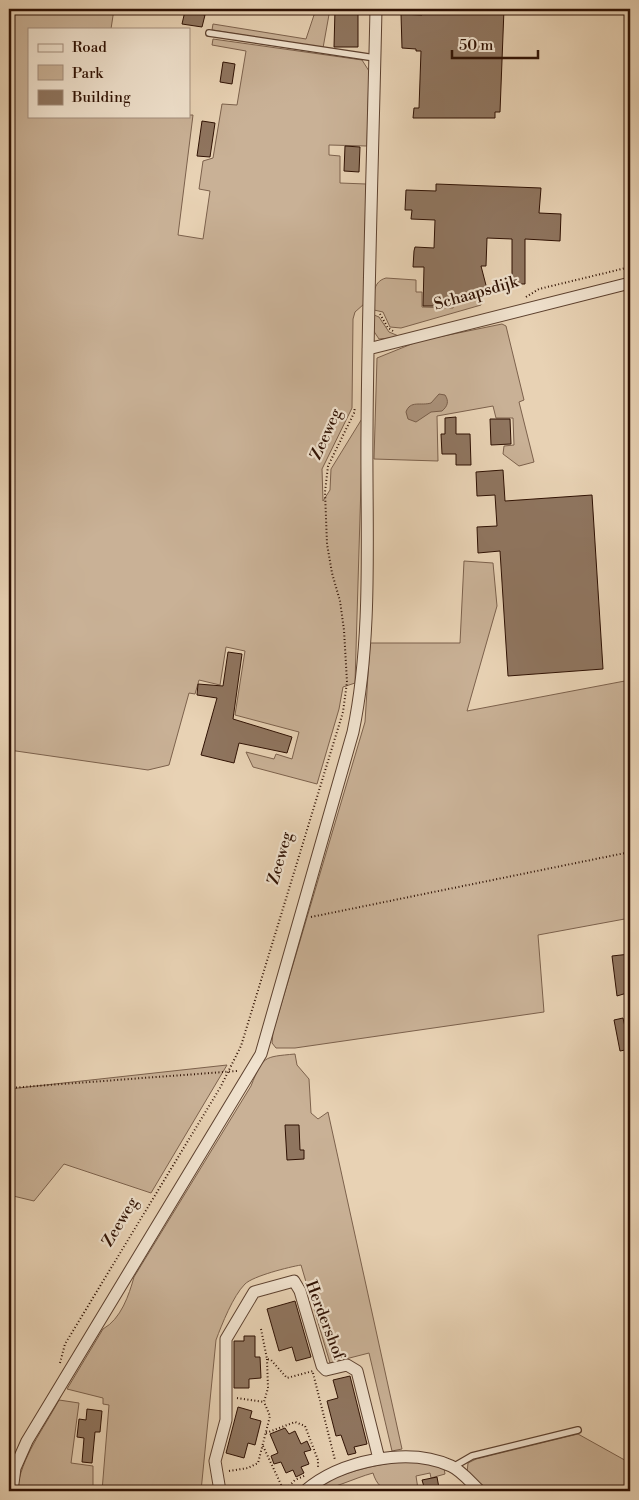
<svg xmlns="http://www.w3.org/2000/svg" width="639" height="1500" font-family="'Libre Bodoni',serif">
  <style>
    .green { fill: #c9b196; stroke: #7c614c }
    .water { fill: #a99078; stroke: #785d49 }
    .building { fill: #8f755f; stroke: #2f1103 }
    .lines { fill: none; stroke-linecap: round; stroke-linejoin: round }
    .service-casing { stroke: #5d412f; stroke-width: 8 }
    .minor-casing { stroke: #5d412f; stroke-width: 13 }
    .path { stroke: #2f1103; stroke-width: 2; stroke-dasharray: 1 2.5; stroke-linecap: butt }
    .service { stroke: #f0e2ce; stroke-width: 5.5 }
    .minor { stroke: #f0e2ce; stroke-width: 11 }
    .labels { text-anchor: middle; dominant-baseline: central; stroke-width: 4.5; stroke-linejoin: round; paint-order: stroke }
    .street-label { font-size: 16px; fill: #2f1103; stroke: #f0e2ce }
  </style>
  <rect width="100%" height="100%" fill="#e8d2b4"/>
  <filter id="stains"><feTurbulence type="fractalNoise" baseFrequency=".004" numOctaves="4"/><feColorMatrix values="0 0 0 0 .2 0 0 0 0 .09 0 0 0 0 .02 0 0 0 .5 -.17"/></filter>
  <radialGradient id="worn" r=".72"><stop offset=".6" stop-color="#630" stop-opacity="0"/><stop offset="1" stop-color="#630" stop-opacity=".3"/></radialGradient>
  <path class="green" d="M9 9H114L111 29H29V116L193 115 178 235 203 239 210 191 199 189 203 161 213 158 222 104 237 105 246 51 212 45 213 39 362 60 369 71 367 146 329 145V155L340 156V183L366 184 364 304 355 312 353 319 352 408 322 469 323 501 330 490 331 469 363 417 355 683 343 687 339 709 317 784 253 767 246 752 274 759 276 754 292 759 299 732 235 715 245 651 226 647 220 685 199 680 195 694 189 693 169 765 148 770 9 750Z
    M316 9H330L323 48 212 30 213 24 306 39Z
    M386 278 416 280V292H422V307L453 308 454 304 480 298 481 305 401 328 390 327 383 312 374 310C374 298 371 282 386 278Z
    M374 315 379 317 389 332 401 337 379 339 373 330Z
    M502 324 506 326 524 400 519 402 534 462 519 466 503 454 504 446 514 445 513 418H496L493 406 437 416 438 461 374 459 377 358 419 341Z
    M464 561 493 563 497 606 467 711 630 680V918L538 935 544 1012 295 1048H276L272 1043 273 1032 365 722 370 643H460Z
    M295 1054 297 1065 309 1079 311 1113 318 1119 328 1112 402 1449 392 1451 369 1353 330 1363 301 1265C289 1267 253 1276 245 1284 233 1296 222 1324 216 1340L201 1491H102L109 1405 103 1404V1398L67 1389 103 1329C121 1319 129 1295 134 1277L251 1086C263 1056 263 1057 295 1054Z
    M227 1065 151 1193 64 1164 34 1201 9 1195V1089Z
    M59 1400 79 1403 71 1463 93 1466V1491H87L85 1486C73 1490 60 1487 50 1489 39 1490 29 1491 17 1491 21 1457 43 1430 59 1400Z
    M578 1434 630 1463V1491H487L467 1473 468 1463 476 1459Z
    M410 1460 444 1468 445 1474 431 1478 430 1473 416 1476 418 1489C397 1493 380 1496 373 1473 354 1478 330 1491 311 1491 341 1471 375 1465 410 1460Z"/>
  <path class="water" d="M439 394 445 395C449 401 448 406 442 411L431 412 416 422 408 419 406 412C410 400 421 406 431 403Z"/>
  <path class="building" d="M335 9H356V12H358V47H334Z
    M422 9H504L500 112H495V118H413L414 108H419L421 51H416V49L402 48 401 14 422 15Z
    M185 11 205 15 202 27 182 24Z
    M223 62 235 64 232 84 220 82Z
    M202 121 215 123 210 157 197 156Z
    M345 146 360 147 359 172 344 171Z
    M436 184 541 188 539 213 561 214 560 241 525 239V284H512V239L487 238 486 266H481L488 293 452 302V306H423L424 267H413L414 251 415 247 434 248 435 220 411 219 412 210H405L406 190 436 191Z
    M456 417V434H470L471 465H456V454H442L441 434H445V418Z
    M490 419H510L511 444 491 445Z
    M503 470 505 501 592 495 603 669 508 676 500 551 478 553 477 527 497 526 495 495 477 496 476 472Z
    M228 652 242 654 233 719 292 737 287 753 239 743 234 763 201 755 217 698 197 695 198 684 223 686Z
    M630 954V992L617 996 612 956Z
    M623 1018 625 1027 630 1026V1049L620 1051 614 1020Z
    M285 1125H299L300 1150H304V1159L287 1160Z
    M295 1301 311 1357 296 1361 292 1347 279 1351 267 1309Z
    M244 1336H255V1357H260L261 1378 249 1379V1388H234V1341H244Z
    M350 1376 367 1444 354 1447 356 1453 348 1455 341 1435 336 1436 327 1401 338 1398 333 1380Z
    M238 1407 252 1411 250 1418 261 1421 255 1445 248 1443 244 1458 226 1453Z
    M87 1409 102 1411 100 1432H95L92 1463 82 1462 84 1438 77 1437 79 1419 86 1420Z
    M285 1428 289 1434 295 1431 301 1444 307 1441 311 1450 304 1452 309 1464 301 1467 304 1473 296 1477 293 1470 286 1473 281 1462 274 1464 271 1456 278 1453 270 1434Z
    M437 1477 439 1488 425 1490 422 1480Z"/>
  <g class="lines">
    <g class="service-casing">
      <path id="service" d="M209 33 375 58
        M453 1467 472 1456 578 1430"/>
    </g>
    <g class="minor-casing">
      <path id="minor" d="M368 349 630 283
        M12 1491 15 1468 27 1441 261 1054 353 732C373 636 366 529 367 431 368 290 373 150 376 9
        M220 1491 215 1461 226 1420V1339L254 1292 294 1281 300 1291 322 1366 326 1370 347 1365 357 1371 379 1459
        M305 1491C340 1461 408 1446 451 1466 462 1471 471 1483 480 1491"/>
    </g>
    <path class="path" d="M526 297 539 289 630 267
      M380 314 388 328 393 331
      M311 917 630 852
      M9 1088 237 1071
      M261 1329 267 1359 271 1360 287 1378 313 1371
      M60 1363 65 1344 220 1088 241 1046 343 712 347 682 344 630 340 601 332 573 327 544 325 492 328 466 354 413 355 407
      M313 1373 335 1460
      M237 1398 264 1402 268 1388 267 1359
      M266 1433 295 1422 305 1426 318 1460V1468
      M263 1446 284 1491
      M229 1471 248 1468 258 1463 270 1416 264 1402
      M284 1491 295 1480 306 1475"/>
    <use href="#service" class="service"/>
    <use href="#minor" class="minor"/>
  </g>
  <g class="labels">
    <g class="street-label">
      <text transform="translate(476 293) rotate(-16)">Schaapsdijk</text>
      <text transform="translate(326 434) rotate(-66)">Zeeweg</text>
      <text transform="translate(280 858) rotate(-74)">Zeeweg</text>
      <text transform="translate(120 1222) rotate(-59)">Zeeweg</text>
      <text transform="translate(325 1320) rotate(69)">Herdershof</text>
    </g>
  </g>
  <rect width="639" height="1500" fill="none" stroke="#e8d2b4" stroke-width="30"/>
  <rect x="10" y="10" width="619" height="1480" fill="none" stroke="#2f1103" stroke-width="2.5"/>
  <rect x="15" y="15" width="609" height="1470" fill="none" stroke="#2f1103"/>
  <rect x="28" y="28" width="162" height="90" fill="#f0e2ce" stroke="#a38e7d"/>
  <rect x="38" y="44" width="25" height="8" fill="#f0e2ce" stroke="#a38e7d"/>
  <text x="72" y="52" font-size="15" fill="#2f1103">Road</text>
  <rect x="38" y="65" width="25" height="15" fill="#c9b196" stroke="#a38e7d"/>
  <text x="72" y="78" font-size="15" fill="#2f1103">Park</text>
  <rect x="38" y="90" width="25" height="15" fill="#8f755f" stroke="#a38e7d"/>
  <text x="72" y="102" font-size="15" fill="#2f1103">Building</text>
  <path d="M452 50v8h86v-8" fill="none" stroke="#2f1103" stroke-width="2.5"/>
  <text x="459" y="50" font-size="15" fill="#2f1103" stroke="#f0e2ce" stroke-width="4" paint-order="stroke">50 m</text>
  <rect width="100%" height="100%" filter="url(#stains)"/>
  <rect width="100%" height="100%" fill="url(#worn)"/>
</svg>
